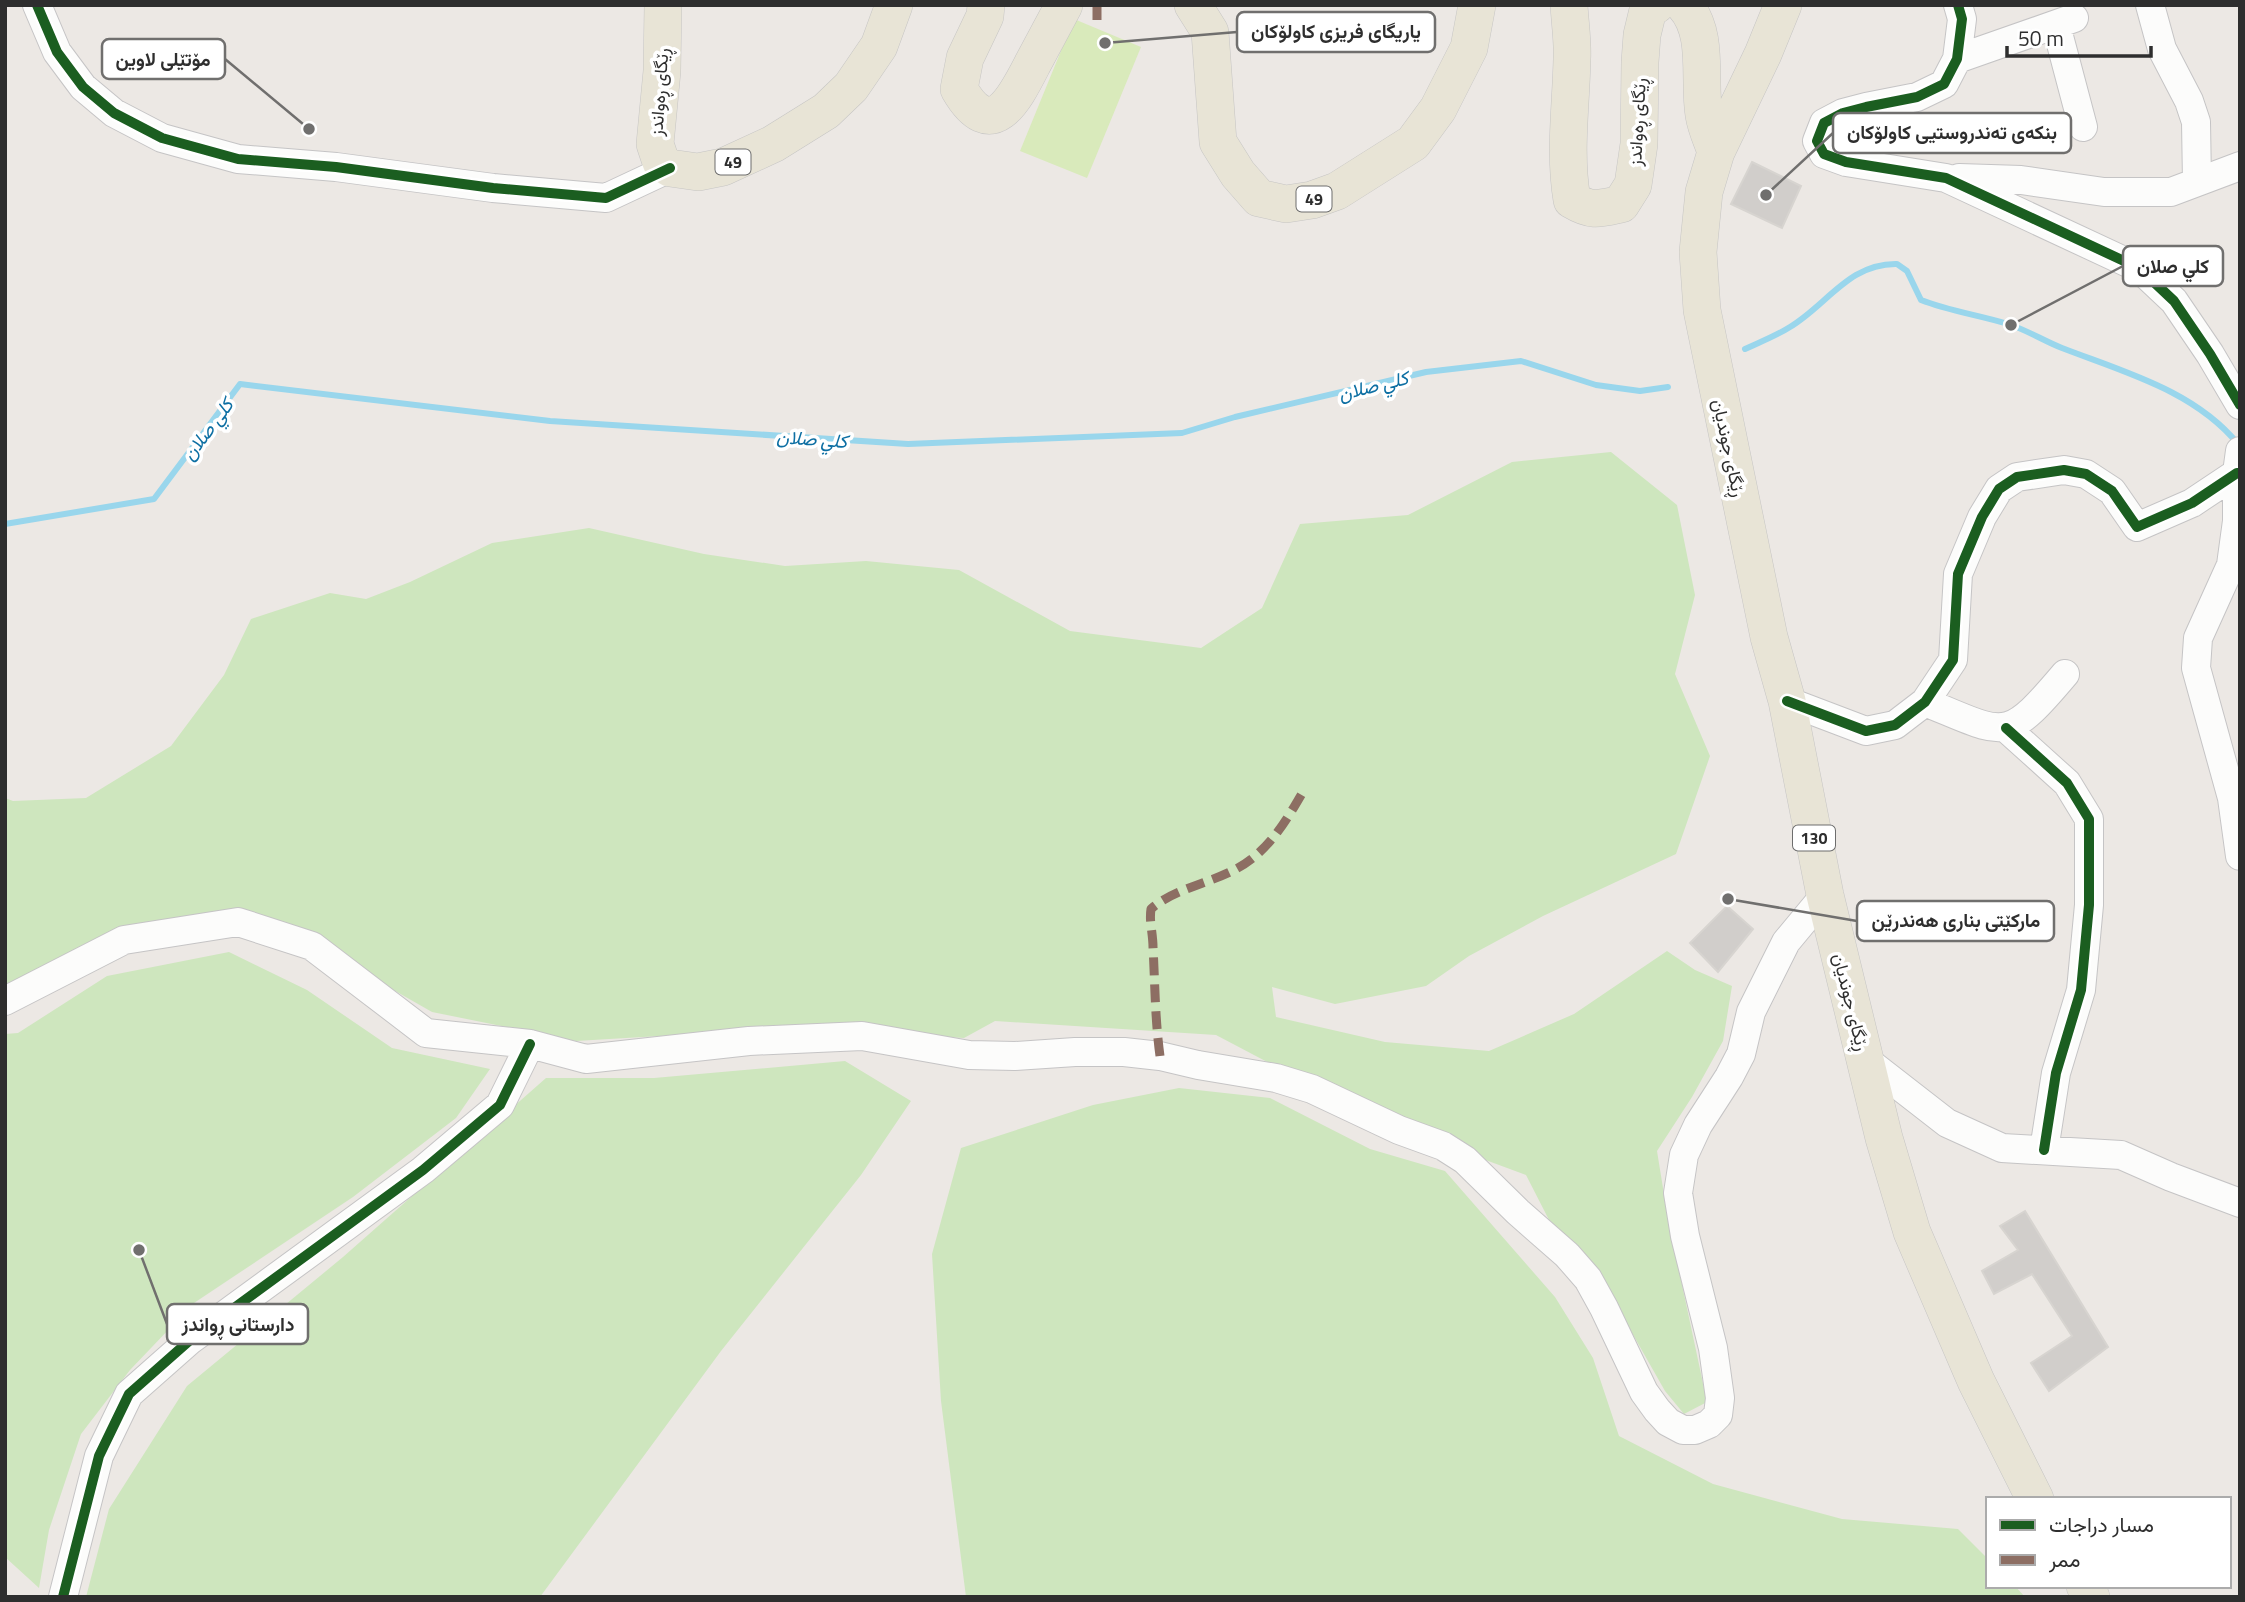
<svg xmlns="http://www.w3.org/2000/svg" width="2245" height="1602" font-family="'Titillium Web',Vazirmatn,sans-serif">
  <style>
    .green { fill: #cee6be }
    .pitch { fill: #d9eabb }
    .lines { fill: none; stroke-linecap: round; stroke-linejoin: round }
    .stream { stroke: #99d6ec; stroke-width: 6 }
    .building { fill: #d1cecb; stroke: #d7d4d0; stroke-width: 2 }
    .minor-casing { stroke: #c5c4c5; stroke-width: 30 }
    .major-casing { stroke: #c6c5c4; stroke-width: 38 }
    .minor { stroke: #fcfcfb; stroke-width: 28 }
    .major { stroke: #e8e4d6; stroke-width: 37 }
    .quiet { stroke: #8d6e63; stroke-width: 9; stroke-dasharray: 18 9; stroke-linecap: butt }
    .cycleway-casing { stroke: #fff; stroke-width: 15 }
    .cycleway { stroke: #1b5e20; stroke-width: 10 }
    .labels { text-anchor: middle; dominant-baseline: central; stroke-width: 7; stroke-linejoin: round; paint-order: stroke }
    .shield { fill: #fff; stroke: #6d6d6d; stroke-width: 2 }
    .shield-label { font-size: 16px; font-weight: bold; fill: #2e2e2e }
    .street-label { font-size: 18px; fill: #2e2e2e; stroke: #fff }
    .water-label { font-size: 19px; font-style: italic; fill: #0d6fa3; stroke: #fff }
    .leader { fill: none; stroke: #706f6e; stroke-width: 2.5 }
    .callout-dot { fill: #706f6e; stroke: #fff; stroke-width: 2.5 }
    .callout { fill: #fff; stroke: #706f6e; stroke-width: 2.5 }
    .callout-label { font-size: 19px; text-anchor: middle; font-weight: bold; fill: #2e2e2e }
  </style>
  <rect width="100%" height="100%" fill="#ece8e4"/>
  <path class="green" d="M1611 452 1677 505 1695 595 1675 674 1710 756 1676 854 1543 916 1469 956 1426 986 1335 1004 1272 987 1276 1017 1385 1042 1489 1051 1574 1014 1667 951 1695 970 1732 986 1723 1041 1692 1097 1657 1151 1668 1219 1707 1402 1684 1414 1665 1391 1619 1310 1567 1255 1526 1175 1375 1119 1216 1035 995 1021 964 1038 793 1028 576 1041 432 1012 355 968 241 915 5 989V798L13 801 86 798 171 746 224 675 251 619 330 593 366 599 410 582 492 543 589 528 704 554 785 566 866 561 959 570 1070 631 1201 648 1262 608 1300 524 1408 515 1512 462Z
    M229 952 307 990 392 1048 490 1069 456 1118 353 1197 194 1303 130 1370 81 1434 49 1530 39 1588 5 1557V1034L18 1033 107 976Z
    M845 1061 911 1101 861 1175 721 1351 540 1597H86L109 1509 187 1386 343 1257 546 1078H654Z
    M1179 1088 1270 1098 1370 1149 1445 1171 1555 1297 1593 1358 1619 1436 1713 1484 1842 1519 1958 1529 1988 1559V1586H2015L2025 1597H966L941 1401 932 1254 961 1148 1093 1105Z"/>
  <path class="pitch" d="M1074 19 1141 47 1087 178 1020 151Z"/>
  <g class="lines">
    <path class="stream" d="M1745 349C1760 342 1776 336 1790 327 1827 305 1849 263 1897 264L1907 271 1921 300C1949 311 1979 315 2008 324 2027 330 2044 341 2062 348 2124 372 2195 391 2238 444
      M5 524 154 499 240 384 550 421 908 444 1182 433 1235 417 1426 372 1521 361 1596 385 1640 391 1668 387"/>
  </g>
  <path class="building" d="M1752 162 1801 186 1782 228 1731 204Z
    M1727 906 1753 929 1718 972 1690 943Z
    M2025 1211 2108 1347 2049 1391 2031 1363 2072 1336 2032 1274 1994 1294 1982 1271 2018 1250 2000 1226Z"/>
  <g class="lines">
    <g class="minor-casing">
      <path id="minor" d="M37 5 57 52 83 87 114 113 162 138 238 159 336 167 493 188 606 198 670 168
        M1958 5 1962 19 1957 59 1944 84 1917 97 1866 107 1843 113 1824 123 1817 141 1824 154 1846 162 1946 178 2139 268 2174 301 2210 354 2240 405
        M2150 5 2162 49 2189 101 2196 122 2197 182
        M2056 25 2083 127
        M1957 59 2074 18
        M1959 178 2021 180 2104 192H2171L2240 166
        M2240 451 2237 473V521L2231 565 2198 638 2196 668 2232 798 2240 856
        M1787 701 1866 731 1895 725 1925 702 1953 660 1958 574 1982 517 1999 489 2017 477 2064 470 2086 474 2112 491 2137 527 2192 503 2237 473
        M1925 702C2006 735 2005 745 2065 674
        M2006 728 2067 783 2089 819V905L2081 990 2056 1073 2044 1150
        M5 1001 124 940 238 922 312 946 426 1033 530 1044 586 1059 749 1041 862 1036 969 1055 1015 1056 1075 1052H1124L1160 1056 1198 1065 1276 1078 1312 1089 1399 1130 1443 1146 1465 1160 1518 1212 1567 1255 1588 1279 1604 1308 1644 1392 1657 1410 1668 1422 1683 1430H1695L1709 1424 1718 1415 1720 1398 1713 1348 1685 1236 1678 1193 1684 1155 1698 1125 1729 1077 1741 1054 1751 1012 1786 942 1825 895
        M1866 1060 1947 1123 2002 1148 2121 1155 2171 1177 2240 1203
        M63 1597 99 1456 129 1394 189 1341 423 1170 500 1105 530 1044"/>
    </g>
    <g class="major-casing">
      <path id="major" d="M663 5 662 71 655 144 661 162 670 168 698 172 723 167 773 144 826 111 851 87 879 46 894 5
        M986 5 985 16 965 58 959 89C992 146 1015 98 1033 63 1043 44 1054 24 1064 5
        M1193 5 1210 32 1218 142 1238 174 1259 198 1286 204 1312 200 1337 191 1413 143 1438 109 1469 48 1477 5
        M1569 5C1570 23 1573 42 1572 59 1571 107 1564 153 1572 200 1592 212 1599 209 1621 204L1633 185 1639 144 1640 62 1642 35 1648 10 1656 5
        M1684 5C1710 33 1698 81 1704 115 1706 128 1712 140 1716 152
        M1783 5 1763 54 1716 152 1704 192 1698 252 1702 310 1769 637 1787 701 1825 895 1884 1138 1912 1232 1976 1381 2035 1499
        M2085 1586 2091 1597"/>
    </g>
    <use href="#minor" class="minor"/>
    <use href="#major" class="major"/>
    <path class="quiet" d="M1097 20V5
      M1160 1056C1155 1019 1155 984 1153 947 1153 933 1149 922 1151 909 1174 889 1207 884 1234 870 1268 853 1286 821 1304 790"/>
    <g class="cycleway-casing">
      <path id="cycleway" d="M37 5 57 52 83 87 114 113 162 138 238 159 336 167 493 188 606 198 670 168
        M1958 5 1962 19 1957 59 1944 84 1917 97 1866 107 1843 113 1824 123 1817 141 1824 154 1846 162 1946 178 2139 268 2174 301 2210 354 2240 405
        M1787 701 1866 731 1895 725 1925 702 1953 660 1958 574 1982 517 1999 489 2017 477 2064 470 2086 474 2112 491 2137 527 2192 503 2237 473
        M2006 728 2067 783 2089 819V905L2081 990 2056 1073 2044 1150
        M63 1597 99 1456 129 1394 189 1341 423 1170 500 1105 530 1044"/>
    </g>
    <use href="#cycleway" class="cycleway"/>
  </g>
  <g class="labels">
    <g class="shield">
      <rect x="715.5" y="149.5" width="35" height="25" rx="5"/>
      <rect x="1296.5" y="186.5" width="35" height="25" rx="5"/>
      <rect x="1793" y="825.5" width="42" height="25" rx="5"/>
    </g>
    <g class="shield-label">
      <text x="733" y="162">49</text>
      <text x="1314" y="199">49</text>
      <text x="1814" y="838">130</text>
    </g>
    <g class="street-label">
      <text transform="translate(659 92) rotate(-86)">ڕێگای ڕەواندز</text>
      <text transform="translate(1637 122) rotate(-87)">ڕێگای ڕەواندز</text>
      <text transform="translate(1729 448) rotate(78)">ڕێگای جوندیان</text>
      <text transform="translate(1851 1002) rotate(76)">ڕێگای جوندیان</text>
    </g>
    <g class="water-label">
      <text transform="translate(1373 385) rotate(-14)">كلي صلان</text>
      <text transform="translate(207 429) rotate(-53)">كلي صلان</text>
      <text transform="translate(812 438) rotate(4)">كلي صلان</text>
    </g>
  </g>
  <path class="leader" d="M1105 43L1237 32M309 129L225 59M1766 195L1833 133M2011 325L2123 266M1728 899L1857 921M139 1250L167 1324"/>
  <g class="callout-dot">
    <circle cx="1105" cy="43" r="7"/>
    <circle cx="309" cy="129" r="7"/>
    <circle cx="1766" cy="195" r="7"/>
    <circle cx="2011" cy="325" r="7"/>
    <circle cx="1728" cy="899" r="7"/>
    <circle cx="139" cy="1250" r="7"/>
  </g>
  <g class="callout">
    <rect x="1237" y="12" width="198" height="40" rx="7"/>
    <rect x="102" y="39" width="123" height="40" rx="7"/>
    <rect x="1833" y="113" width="238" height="40" rx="7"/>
    <rect x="2123" y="246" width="100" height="40" rx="7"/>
    <rect x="1857" y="901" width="197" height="40" rx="7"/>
    <rect x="167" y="1304" width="141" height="40" rx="7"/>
  </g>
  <g class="callout-label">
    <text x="1336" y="38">یاریگای فریزی کاولۆکان</text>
    <text x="163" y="66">مۆتێلی لاوین</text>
    <text x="1952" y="139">بنکەی تەندروستیی کاولۆکان</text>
    <text x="2173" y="273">كلي صلان</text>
    <text x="1956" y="927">مارکێتی بناری هەندرێن</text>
    <text x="238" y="1331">دارستانی ڕواندز</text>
  </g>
  <rect width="2245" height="1602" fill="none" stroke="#2e2e2e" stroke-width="14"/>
  <rect x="1986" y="1497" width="245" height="91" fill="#ffffff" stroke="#ababab" stroke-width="2"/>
  <rect x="2000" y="1520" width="35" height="10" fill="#1b5e20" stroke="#ababab" stroke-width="2"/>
  <text x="2049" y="1532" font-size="21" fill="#2e2e2e">مسار دراجات</text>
  <rect x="2000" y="1555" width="35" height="10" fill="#8d6e63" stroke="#ababab" stroke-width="2"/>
  <text x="2049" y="1567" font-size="21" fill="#2e2e2e">ممر</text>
  <path d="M2007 46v10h144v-10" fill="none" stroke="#2e2e2e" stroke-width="3.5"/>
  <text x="2018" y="46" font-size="21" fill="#2e2e2e" stroke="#ffffff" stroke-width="5" paint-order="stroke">50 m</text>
</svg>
